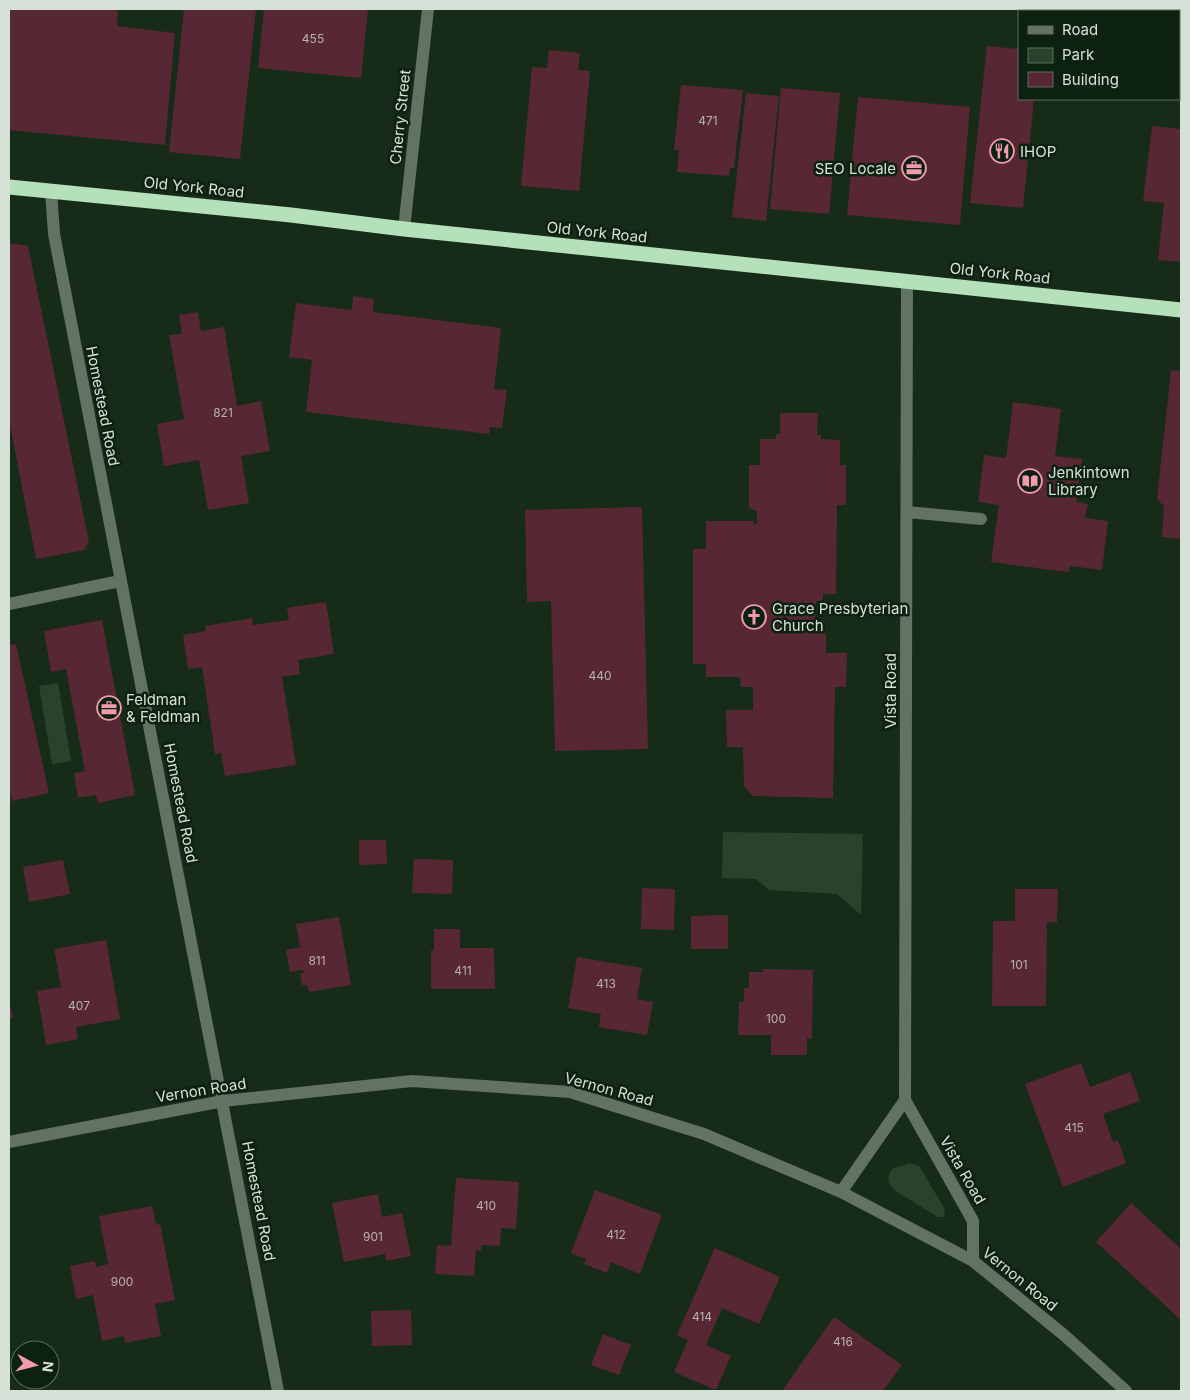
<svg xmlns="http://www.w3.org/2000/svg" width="1190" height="1400" font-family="Inter,sans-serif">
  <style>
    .green { fill: #29422c }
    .building { fill: #572734 }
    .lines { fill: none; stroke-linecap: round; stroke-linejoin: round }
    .minor { stroke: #617363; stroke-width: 12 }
    .highway { stroke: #b4e1b9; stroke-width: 15 }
    .labels { text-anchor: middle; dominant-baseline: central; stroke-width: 5; stroke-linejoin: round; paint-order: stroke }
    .number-label { font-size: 12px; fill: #b6b2ae }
    .street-label { font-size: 15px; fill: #d5e1d6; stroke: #0d2110 }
    .poi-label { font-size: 15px; fill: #d5e1d6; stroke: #0d2110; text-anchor: start }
  </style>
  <rect width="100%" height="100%" fill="#172b19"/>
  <path class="green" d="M58 683 71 761 52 764 39 686Z
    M723 832 863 834 861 915 837 894 769 890 756 879 722 878Z
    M909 1163 919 1166 945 1209 944 1217H938L894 1190C887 1182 887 1178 892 1169Z"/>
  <path class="building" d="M9 9H118L117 26 175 33 165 145 9 130Z
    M184 9H256L240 159 169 152Z
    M264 9H368L361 78 258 68Z
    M987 46 1019 49V99H1034L1023 208 970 203Z
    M549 50 580 53 578 70 590 71 579 191 521 186 532 67 547 68Z
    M681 85 743 90 734 168H730L729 176 677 172 679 150H674Z
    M781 88 840 93 829 214 770 209Z
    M746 93 779 96 766 221 732 217Z
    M858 97 970 107 960 225 847 215Z
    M1152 126 1181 129V262L1158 260 1164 203 1143 201Z
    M9 243 28 246 89 542 84 550 36 559 9 420Z
    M353 296 374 299 373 312 501 328 494 389 507 390 502 428 490 427 489 434 306 412 312 360 289 357 296 303 352 310Z
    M198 312 201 331 224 327 237 406 261 401 270 451 241 456 249 503 208 510 199 460 164 466 157 424 184 419 169 335 182 334 179 315Z
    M1171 370 1181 371V539L1162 537 1164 506 1157 499Z
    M1013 402 1061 409 1055 456 1082 459 1076 502 1088 504 1085 518 1108 521 1102 570 1070 566 1069 572 991 562 999 505 978 502 984 455 1006 458Z
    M780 413H818L817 435H821V439L840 440V465H846V505H837L836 594H823V601H816L815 633H826V653H847L846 687H835L833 798 753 796 744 786 743 747H727L726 710H753V687H741L740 677H706V664H693V549H706V521H754L753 524H757V511L749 508V465H760V439H776V434H780Z
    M642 507 648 749 555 751 551 601 527 602 525 510Z
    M326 602 334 654 298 660 300 674 282 677 296 765 225 776 221 753 215 754 202 667 188 669 183 635 206 631 205 626 253 618 252 625 289 620 287 608Z
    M102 620 135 795 98 803 96 795 78 798 74 773 85 771 66 669 51 672 44 631Z
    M16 644 49 793 12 801 9 787V645Z
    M359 840H386L387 864 359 865Z
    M414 859 453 860 452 894 412 893Z
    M63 860 70 894 29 902 23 867Z
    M642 888 675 889 674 930 641 929Z
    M1015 889H1058L1057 922H1047L1046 1006H992L993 921H1015Z
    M728 915V949H691V916Z
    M339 917 351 985 309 992 307 985H302L300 973H304L303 970 290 972 286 950 300 947 296 924Z
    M434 929H460V948H494L495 989H431V950L434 951Z
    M106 940 120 1019 76 1027 78 1039 46 1045 37 991 61 987 54 949Z
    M577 957 642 968 637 999 653 1002 647 1035 599 1027 601 1014 568 1008Z
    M763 969 813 970 812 1039 807 1038V1055H771V1035H738L739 1002H744V988H749V972H763Z
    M9 1002 13 1018 9 1019Z
    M1081 1063 1090 1087 1130 1072 1140 1101 1103 1114 1113 1142 1118 1140 1126 1163 1063 1187 1025 1084Z
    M456 1178 519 1182 516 1229 501 1228 500 1246 482 1245 481 1251 476 1250 474 1276 435 1274 437 1245 451 1246Z
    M595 1190 662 1215 640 1274 611 1262 607 1273 584 1264 586 1259 571 1253Z
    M378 1194 382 1217 402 1213 411 1256 386 1261 385 1254 344 1262 332 1203Z
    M1131 1203 1181 1249V1320L1096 1242Z
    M152 1206 156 1225 160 1224 175 1300 155 1304 161 1336 125 1343 124 1336 102 1341 93 1295 76 1299 70 1266 95 1261 96 1267 108 1264 99 1216Z
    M715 1248 780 1277 759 1324 722 1308 706 1345 731 1356 716 1390 674 1372 688 1340 677 1335Z
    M411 1310 412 1345 372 1346 371 1311Z
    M834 1317 902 1365 883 1391H782Z
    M603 1334 631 1345 619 1375 591 1365Z"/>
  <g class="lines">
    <path class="minor" d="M51 191 54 234C127 620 206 1005 278 1391
      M404 229 428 9
      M907 281 905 1100 973 1221V1261
      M907 512 981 519
      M9 604 120 581
      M9 1142 223 1101 412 1081 570 1092 704 1134 841 1192 973 1261 1064 1335 1126 1391
      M841 1192 905 1100"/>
    <path class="highway" d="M9 187 291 215 404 229 1181 310"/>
  </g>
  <defs>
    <g id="restaurant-ring" transform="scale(1.25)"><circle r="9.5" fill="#0d2110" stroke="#f29aaf" stroke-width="1.5"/><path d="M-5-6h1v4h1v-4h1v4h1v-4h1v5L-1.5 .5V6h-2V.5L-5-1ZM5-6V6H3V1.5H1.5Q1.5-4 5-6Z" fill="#f29aaf"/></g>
    <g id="office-ring" transform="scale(1.25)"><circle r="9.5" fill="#0d2110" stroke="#f29aaf" stroke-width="1.5"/><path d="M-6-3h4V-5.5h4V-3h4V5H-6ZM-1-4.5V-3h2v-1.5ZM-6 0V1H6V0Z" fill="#f29aaf"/></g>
    <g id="library-ring" transform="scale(1.25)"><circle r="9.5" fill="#0d2110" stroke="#f29aaf" stroke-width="1.5"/><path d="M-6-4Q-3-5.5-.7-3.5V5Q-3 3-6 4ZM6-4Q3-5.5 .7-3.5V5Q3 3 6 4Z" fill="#f29aaf"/></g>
    <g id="church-ring" transform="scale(1.25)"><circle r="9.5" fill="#0d2110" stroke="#f29aaf" stroke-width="1.5"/><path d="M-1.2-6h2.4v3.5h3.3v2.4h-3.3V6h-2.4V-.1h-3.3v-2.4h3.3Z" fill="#f29aaf"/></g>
  </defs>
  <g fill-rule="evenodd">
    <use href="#restaurant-ring" x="1002" y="151"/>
    <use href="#office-ring" x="914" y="168"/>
    <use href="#library-ring" x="1030" y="481"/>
    <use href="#church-ring" x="754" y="617"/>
    <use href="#office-ring" x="109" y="708"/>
  </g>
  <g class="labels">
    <g class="number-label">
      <text x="313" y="38">455</text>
      <text x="708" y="120">471</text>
      <text x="223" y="412">821</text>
      <text x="600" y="675">440</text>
      <text x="317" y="960">811</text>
      <text x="1019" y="964">101</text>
      <text x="463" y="970">411</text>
      <text x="606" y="983">413</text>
      <text x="79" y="1005">407</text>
      <text x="776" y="1018">100</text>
      <text x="1074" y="1127">415</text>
      <text x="486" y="1205">410</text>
      <text x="616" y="1234">412</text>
      <text x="373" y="1236">901</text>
      <text x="122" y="1281">900</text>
      <text x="702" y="1316">414</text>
      <text x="843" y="1341">416</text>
    </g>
    <g class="street-label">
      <text transform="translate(400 117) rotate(-84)">Cherry Street</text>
      <text transform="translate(194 187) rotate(6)">Old York Road</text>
      <text transform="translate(597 232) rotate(6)">Old York Road</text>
      <text transform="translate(1000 273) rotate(6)">Old York Road</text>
      <text transform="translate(103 406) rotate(79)">Homestead Road</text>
      <text transform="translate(890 691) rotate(-90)">Vista Road</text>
      <text transform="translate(181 803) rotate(79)">Homestead Road</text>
      <text transform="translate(609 1089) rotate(15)">Vernon Road</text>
      <text transform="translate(201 1090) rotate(-9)">Vernon Road</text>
      <text transform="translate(963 1170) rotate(60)">Vista Road</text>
      <text transform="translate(259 1201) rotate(79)">Homestead Road</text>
      <text transform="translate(1020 1279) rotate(39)">Vernon Road</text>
    </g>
    <g class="poi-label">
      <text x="1020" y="151">IHOP</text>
      <text x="896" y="168" text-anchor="end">SEO Locale</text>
      <text x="1048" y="472">Jenkintown<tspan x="1048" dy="17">Library</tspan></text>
      <text x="772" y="608">Grace Presbyterian<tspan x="772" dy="17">Church</tspan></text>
      <text x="126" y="699">Feldman<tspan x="126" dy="17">&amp; Feldman</tspan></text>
    </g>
  </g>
  <rect width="1190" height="1400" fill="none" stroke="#d5e1d6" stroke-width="20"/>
  <rect x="1018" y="10" width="162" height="90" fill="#0d2110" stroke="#5d6e5f"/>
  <rect x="1028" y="26" width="25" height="8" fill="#617363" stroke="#5d6e5f"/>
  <text x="1062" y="35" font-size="15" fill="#d5e1d6">Road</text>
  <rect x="1028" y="48" width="25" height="15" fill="#29422c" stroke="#5d6e5f"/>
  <text x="1062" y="60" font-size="15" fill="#d5e1d6">Park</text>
  <rect x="1028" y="72" width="25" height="15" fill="#572734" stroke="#5d6e5f"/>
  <text x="1062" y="85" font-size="15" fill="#d5e1d6">Building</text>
  <g transform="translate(35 1365) rotate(97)"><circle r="24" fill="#0d2110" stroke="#5d6e5f"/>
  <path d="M0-4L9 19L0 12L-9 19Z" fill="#f29aaf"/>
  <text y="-8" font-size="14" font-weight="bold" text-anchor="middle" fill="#d5e1d6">N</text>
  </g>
</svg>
